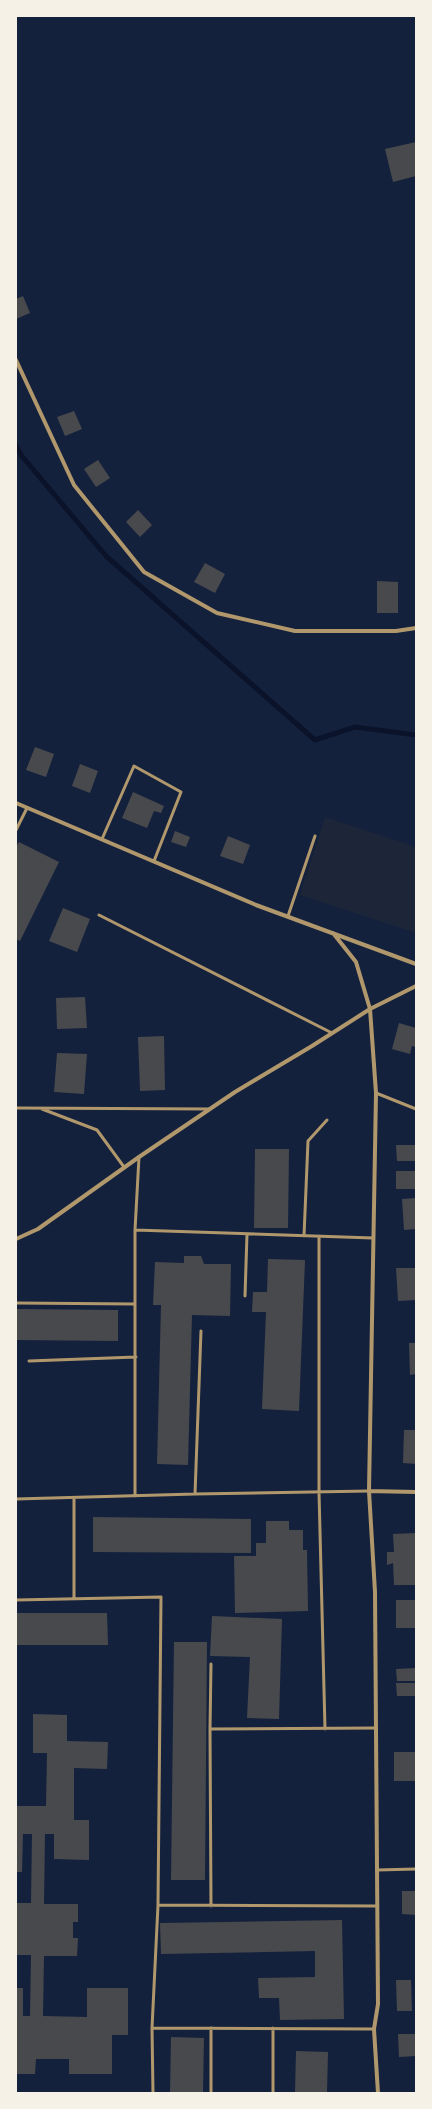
<svg xmlns="http://www.w3.org/2000/svg" width="432" height="2109" font-family="'Fira Sans Condensed',sans-serif">
  <style>
    .green { fill: #1d2539 }
    .lines { fill: none; stroke-linecap: round; stroke-linejoin: round }
    .stream { stroke: #0b132b; stroke-width: 5 }
    .building { fill: #48494c }
    .service { stroke: #b1986c; stroke-width: 3 }
    .minor { stroke: #b1986c; stroke-width: 4 }
  </style>
  <rect width="100%" height="100%" fill="#14213d"/>
  <path class="green" d="M325 817 416 847V933L300 895Z"/>
  <g class="lines">
    <path class="stream" d="M16 445 21 455 106 556 315 740 355 727 416 735"/>
  </g>
  <path class="building" d="M416 142V176L393 182 385 149Z
    M23 296 30 313 16 319V299Z
    M74 411 82 429 65 436 57 417Z
    M98 460 110 478 96 487 84 469Z
    M138 510 152 525 140 537 126 522Z
    M205 563 225 574 215 593 194 582Z
    M377 581 398 582V613H377Z
    M35 747 54 754 46 777 26 770Z
    M80 764 98 771 90 793 72 786Z
    M133 792 164 806 161 813 154 811 147 828 122 818Z
    M175 831 190 837 186 847 171 842Z
    M228 836 250 845 243 864 220 856Z
    M19 842 59 862 20 941 16 939V847Z
    M63 908 90 919 77 952 49 941Z
    M85 997 87 1028 57 1029 56 998Z
    M399 1023 416 1028V1047L412 1046 410 1054 392 1049Z
    M164 1036 165 1090 140 1091 138 1037Z
    M57 1053 87 1054 84 1094 54 1092Z
    M396 1145H416V1161H397Z
    M255 1149H289L288 1228H254Z
    M396 1171H416V1189H396Z
    M416 1198V1229L404 1230 402 1199Z
    M184 1256H201L204 1264H231L230 1316 192 1315 188 1465 157 1464 161 1305H153L155 1262 184 1263Z
    M268 1259 305 1260 299 1411 262 1409 266 1312H252L253 1292H267Z
    M396 1268H416V1300L398 1301Z
    M16 1309 118 1310V1341L16 1340Z
    M409 1343H416V1374L410 1375Z
    M404 1430H416V1464L403 1463Z
    M93 1517 251 1519V1553L93 1552Z
    M266 1521H289V1530H303V1550H307L308 1611 235 1613 234 1556H256V1543H266Z
    M416 1533V1585H394L393 1563 387 1565V1552H394L393 1534Z
    M396 1600H416V1628H396Z
    M16 1613H107L108 1645H16Z
    M212 1616 282 1619 279 1719 247 1718 250 1657 210 1656Z
    M174 1642H207L205 1880H171Z
    M416 1668V1681H397L396 1669Z
    M396 1683H416V1696H397Z
    M33 1714 67 1715V1741L108 1742 107 1769 74 1768V1820H89V1860L54 1859V1834H45L44 1904H78V1922H73V1938H78L77 1956H44L43 2016 87 2017V1988H128V2035H112V2074H69V2059H36L35 2074H16V1988H23V2016H30L31 1955H16V1903H31L32 1834H23L22 1872H16V1806H46L47 1753H33Z
    M394 1752H416V1781H394Z
    M402 1891H416V1915L402 1914Z
    M342 1920 344 2019 280 2020 279 1998H259L258 1978 315 1977V1951L161 1954 160 1923Z
    M396 1980H411L412 2011H397Z
    M398 2034H416V2056L399 2057Z
    M171 2037 204 2038 203 2093H170Z
    M296 2051 328 2052 327 2093H295Z"/>
  <g class="lines">
    <path class="service" d="M16 830 27 808
      M102 839 134 766 181 792 154 861
      M99 915 332 1033
      M288 916 315 836
      M376 1093 416 1109
      M16 1108 210 1109
      M42 1109 97 1130 124 1167
      M135 1230 139 1157
      M304 1236 308 1141 327 1120
      M319 1236V1492L325 1729
      M245 1296 247 1234
      M16 1303 135 1304
      M29 1361 136 1357
      M195 1494 201 1331
      M135 1496V1230L373 1238
      M74 1498V1598
      M16 1499 195 1494 369 1491
      M16 1600 161 1597 158 1905 152 2028 153 2093
      M210 1729 211 1664
      M377 1870 416 1869
      M158 1905 377 1906
      M211 1906 210 1729 376 1728
      M152 2028 374 2029
      M211 2093V2028
      M273 2093V2028"/>
    <path class="minor" d="M16 360 74 485 144 572 217 613 295 631H396L416 628
      M16 803 256 905 416 964
      M333 933 356 962 370 1009 376 1093 369 1491 375 1592 378 2004 374 2029 378 2093
      M16 1239 38 1229 139 1157 235 1092 312 1046 370 1009 416 986
      M369 1491 416 1492"/>
  </g>
  <rect width="432" height="2109" fill="none" stroke="#f6f1e7" stroke-width="34"/>
</svg>
